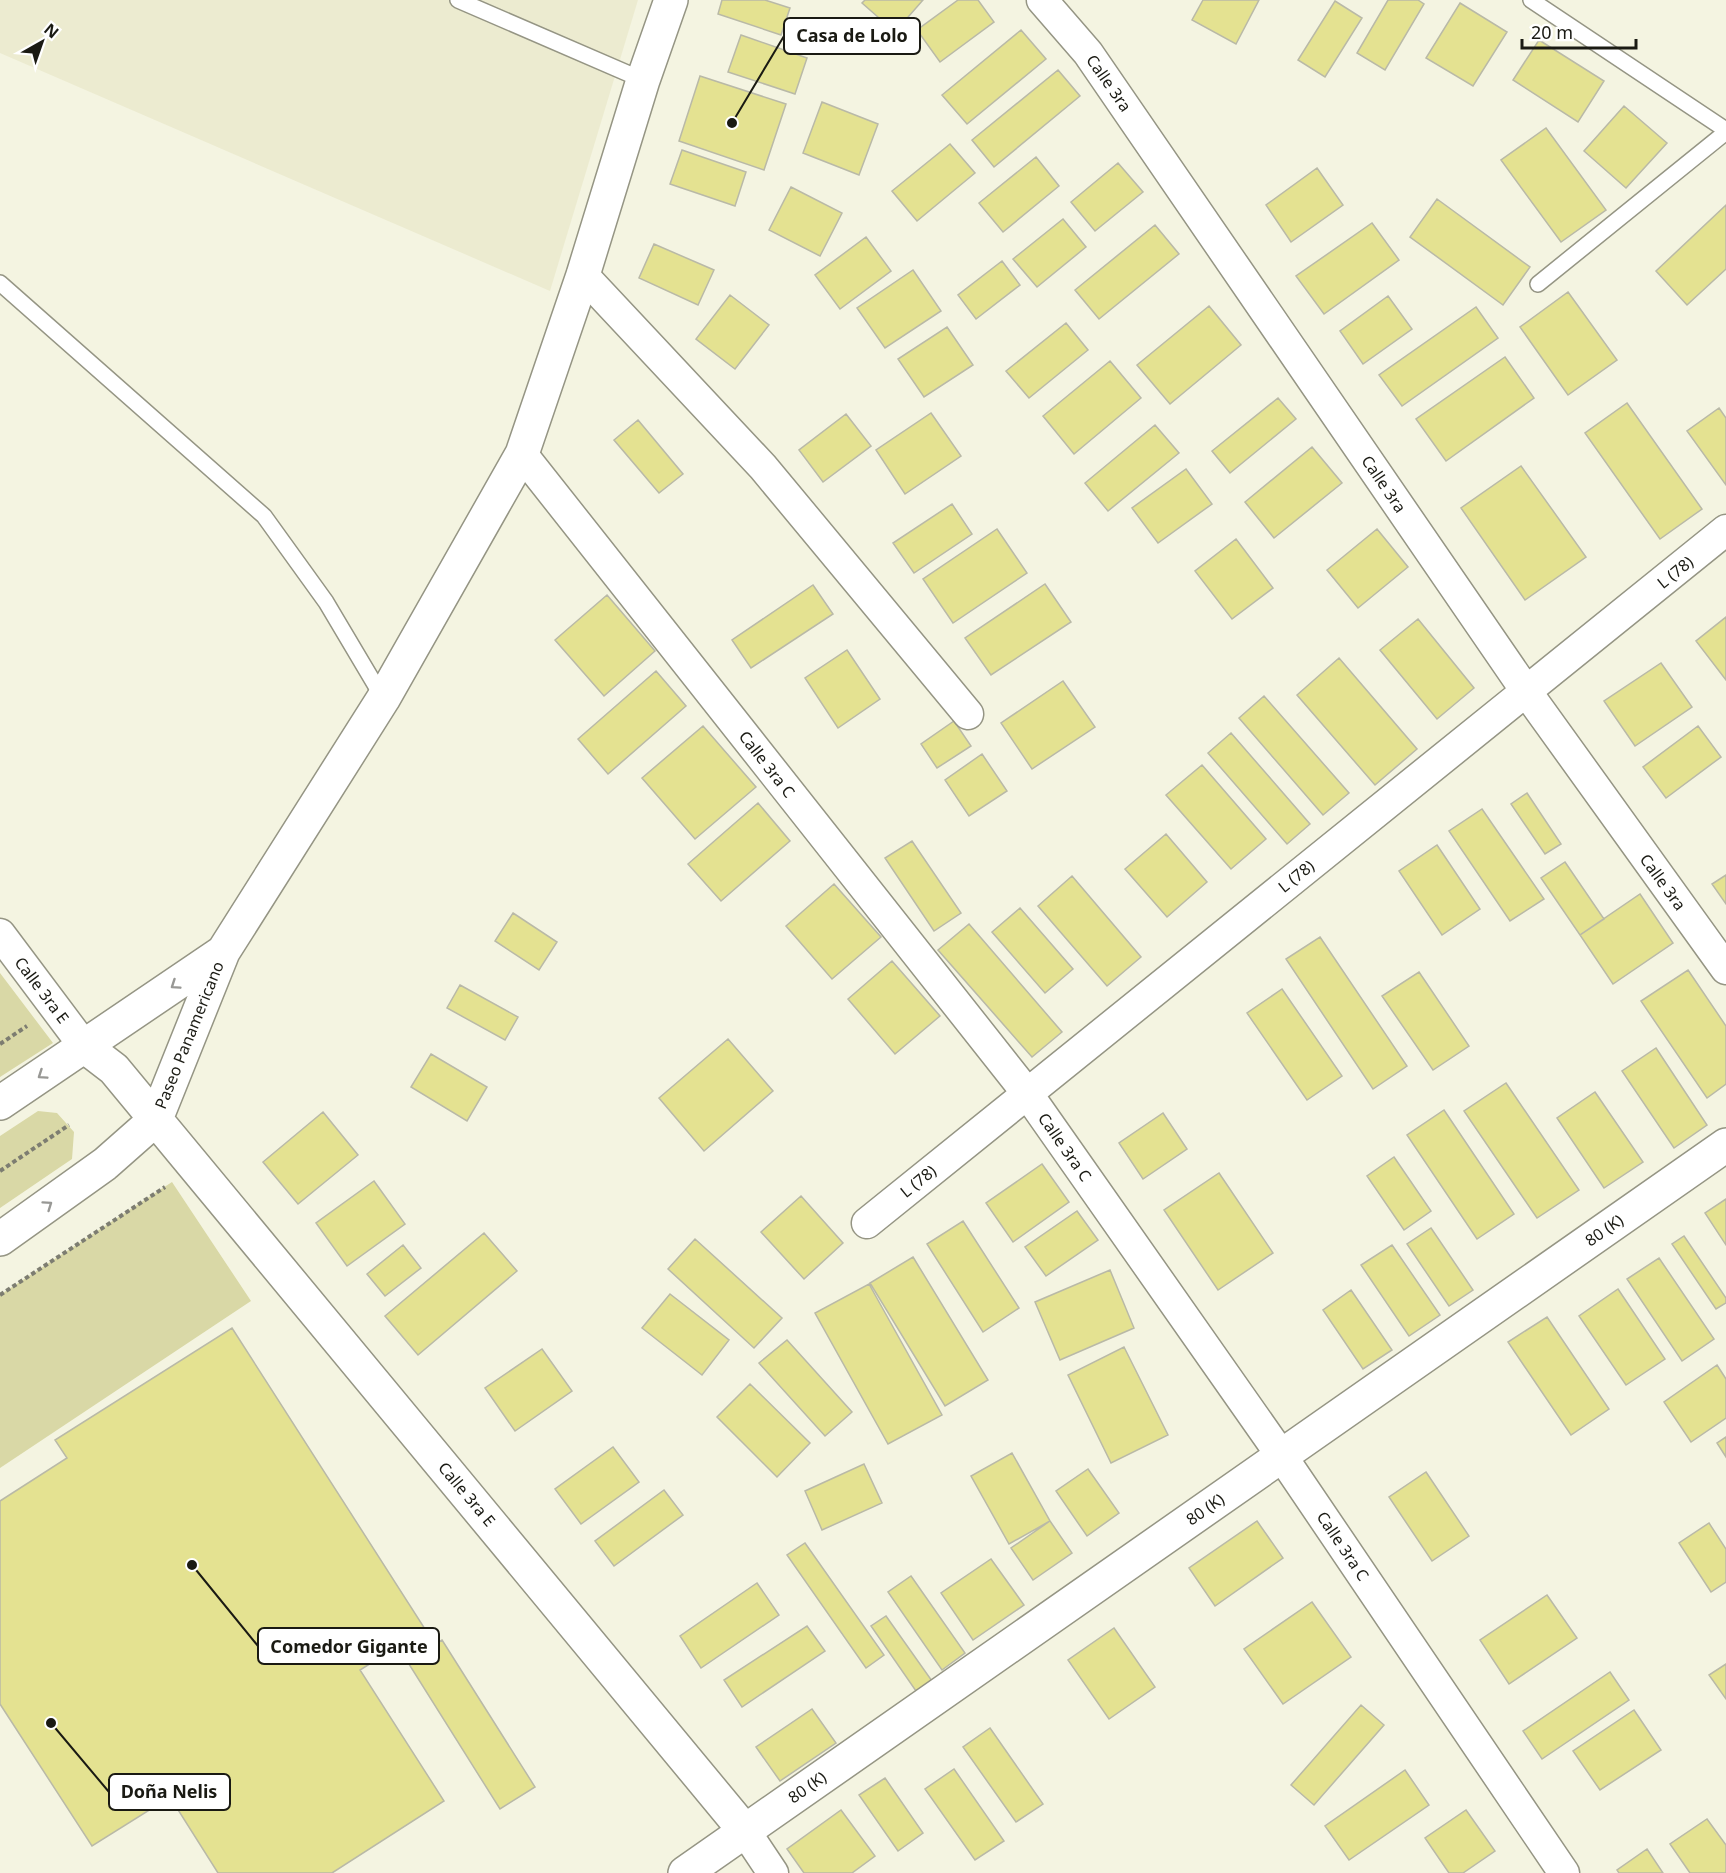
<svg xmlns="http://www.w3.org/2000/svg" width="1726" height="1873" font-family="'Noto Sans',sans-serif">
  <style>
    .built { fill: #ecebd0 }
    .green { fill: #d9d8a6 }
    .building { fill: #e4e291; stroke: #b9b9a7; stroke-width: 1.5 }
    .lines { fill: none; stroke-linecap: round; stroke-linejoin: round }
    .lane-casing { stroke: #959584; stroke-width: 18 }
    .street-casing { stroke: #959584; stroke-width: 33 }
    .secondary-casing { stroke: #959584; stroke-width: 36 }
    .path { stroke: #7d7d71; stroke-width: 4; stroke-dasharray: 4.5 3; stroke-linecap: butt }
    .lane { stroke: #fff; stroke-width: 15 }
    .street { stroke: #fff; stroke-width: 30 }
    .secondary { stroke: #fff; stroke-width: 33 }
    .oneway { stroke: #989895 }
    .labels { text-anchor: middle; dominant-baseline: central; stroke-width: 5; stroke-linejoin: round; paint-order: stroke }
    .street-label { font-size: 16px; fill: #1a1a13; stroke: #fff }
    .leader { fill: none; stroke: #1a1a13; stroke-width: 2 }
    .callout-dot { fill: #1a1a13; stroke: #fff; stroke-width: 2 }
    .callout { fill: #fff; stroke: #1a1a13; stroke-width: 2 }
    .callout-label { font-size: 18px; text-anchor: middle; font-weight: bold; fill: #1a1a13 }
  </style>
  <rect width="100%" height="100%" fill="#f4f4e1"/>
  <path class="built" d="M0 0H638L550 291 0 53Z"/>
  <path class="green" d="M0 973 53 1043 0 1077Z
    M38 1111 57 1113 74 1132 72 1159 0 1208V1136Z
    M172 1182 251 1301 0 1468V1295Z"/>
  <path class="building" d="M722 0H765L790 8 781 35 718 14Z
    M865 0H923L895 32 862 3Z
    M958 0H978L994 22 940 62 917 30Z
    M1203 0H1259L1236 44 1192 20Z
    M1388 0H1418L1424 4 1385 70 1357 53Z
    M1335 1 1362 18 1325 77 1298 60Z
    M1460 3 1507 32 1473 86 1426 58Z
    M1021 30 1046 59 967 124 942 95Z
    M741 35 807 58 795 94 728 72Z
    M1539 40 1604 81 1578 122 1513 80Z
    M1058 70 1080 96 994 167 972 140Z
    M700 76 786 104 764 170 679 141Z
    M822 102 878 124 859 175 803 153Z
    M1624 106 1667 143 1626 188 1584 151Z
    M1546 128 1606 210 1561 242 1501 160Z
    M950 144 975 173 917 221 892 191Z
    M682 150 746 172 735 206 670 184Z
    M1036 157 1059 186 1003 232 979 203Z
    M1118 163 1143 192 1095 231 1071 202Z
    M1317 168 1343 205 1291 242 1266 205Z
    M791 187 842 213 820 256 769 230Z
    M1437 199 1530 267 1503 305 1410 237Z
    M1726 205V269L1687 305 1656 271Z
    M1063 219 1086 247 1037 287 1013 259Z
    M1372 223 1399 260 1324 314 1296 276Z
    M1155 225 1179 254 1099 319 1075 290Z
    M866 237 891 271 840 309 815 275Z
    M654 244 714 270 698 305 639 278Z
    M1002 261 1020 285 976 319 958 295Z
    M913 270 941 311 885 348 857 308Z
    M1568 292 1617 360 1568 395 1520 327Z
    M730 295 769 325 735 369 696 339Z
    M1388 296 1412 329 1363 364 1340 331Z
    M1209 306 1241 345 1170 404 1137 365Z
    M1476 307 1498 338 1402 406 1379 375Z
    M1066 323 1088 350 1029 398 1006 371Z
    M947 327 973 365 924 397 898 359Z
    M1505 357 1534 398 1446 461 1416 419Z
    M1110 361 1141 398 1074 454 1043 416Z
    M1278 398 1296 419 1230 473 1212 451Z
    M1627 403 1702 509 1660 539 1585 433Z
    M1719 408 1726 418V485L1687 431Z
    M931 413 961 456 905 494 876 450Z
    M846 414 871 446 823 482 799 450Z
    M638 420 683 474 659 493 614 440Z
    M1155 425 1179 453 1108 511 1085 483Z
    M1312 447 1342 483 1274 538 1245 502Z
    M1521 466 1586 557 1525 600 1461 508Z
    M1186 469 1212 504 1158 543 1132 508Z
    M952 504 972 534 914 573 893 543Z
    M997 529 1027 573 953 623 923 579Z
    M1377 529 1408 567 1358 608 1327 570Z
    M1236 539 1273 588 1232 619 1195 571Z
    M1045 584 1071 622 991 675 965 638Z
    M813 585 833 614 751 668 732 640Z
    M607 595 655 651 604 696 555 640Z
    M1726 617V680L1696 641Z
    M1418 619 1474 688 1437 719 1380 650Z
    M847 650 880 699 838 728 805 678Z
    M1339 658 1417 749 1375 785 1297 695Z
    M1661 663 1692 707 1635 746 1604 701Z
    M656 671 686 706 608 774 578 739Z
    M1063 681 1095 727 1032 769 1001 723Z
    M1264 696 1349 793 1323 815 1239 718Z
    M954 721 971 746 937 768 921 744Z
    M703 726 756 787 695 839 642 778Z
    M1698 726 1721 757 1666 798 1643 767Z
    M1231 733 1310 824 1287 844 1208 753Z
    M982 754 1007 791 969 816 945 780Z
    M1202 765 1266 839 1231 869 1166 795Z
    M1527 793 1561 844 1545 854 1511 804Z
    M758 803 790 841 721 901 688 864Z
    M1482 809 1544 899 1510 921 1449 831Z
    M1166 834 1207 882 1167 917 1125 869Z
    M912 841 961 913 934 931 885 858Z
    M1437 845 1480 909 1442 935 1399 871Z
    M1565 862 1604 919 1580 935 1541 878Z
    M1726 875V904L1712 884Z
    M1072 876 1141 957 1107 986 1038 906Z
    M834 884 881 937 832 979 786 926Z
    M1640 894 1673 943 1613 984 1580 935Z
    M1020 908 1073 969 1045 993 992 932Z
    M513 913 557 942 539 970 495 941Z
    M969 924 1062 1032 1032 1057 938 950Z
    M1320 937 1407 1066 1373 1089 1286 959Z
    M892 961 940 1016 895 1054 848 999Z
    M1688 970 1726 1026V1084L1707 1098 1641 1001Z
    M1419 972 1469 1046 1433 1070 1382 996Z
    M460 985 518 1017 505 1040 447 1008Z
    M1282 989 1342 1076 1307 1100 1247 1013Z
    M728 1039 773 1091 704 1151 659 1098Z
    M1656 1048 1707 1125 1674 1148 1622 1071Z
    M431 1054 487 1087 467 1121 411 1087Z
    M1506 1083 1579 1190 1537 1218 1464 1111Z
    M1595 1092 1643 1162 1604 1188 1557 1118Z
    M1444 1110 1514 1214 1477 1239 1407 1135Z
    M323 1112 358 1155 298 1204 263 1162Z
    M1163 1113 1187 1149 1143 1179 1119 1143Z
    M1394 1157 1431 1211 1404 1230 1367 1176Z
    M1042 1164 1069 1202 1013 1242 986 1203Z
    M1219 1173 1273 1253 1218 1290 1164 1210Z
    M374 1181 405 1224 347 1266 316 1223Z
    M801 1196 843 1243 804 1279 761 1232Z
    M1726 1199V1245L1705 1213Z
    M1077 1211 1098 1240 1046 1276 1025 1247Z
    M963 1221 1019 1308 983 1332 927 1244Z
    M1431 1228 1473 1290 1449 1306 1407 1244Z
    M484 1233 517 1271 418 1355 385 1316Z
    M1684 1236 1726 1298V1303L1716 1309 1672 1244Z
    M695 1239 782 1318 754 1348 668 1269Z
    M403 1245 421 1268 385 1296 367 1274Z
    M1392 1245 1440 1315 1409 1336 1361 1265Z
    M913 1257 988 1380 945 1406 870 1283Z
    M1659 1258 1714 1339 1682 1361 1627 1279Z
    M1110 1270 1134 1328 1060 1360 1035 1302Z
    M869 1284 942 1415 888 1444 815 1313Z
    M1618 1289 1665 1359 1626 1385 1579 1316Z
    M1351 1290 1392 1350 1363 1369 1323 1310Z
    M670 1294 729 1340 702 1375 642 1328Z
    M1547 1317 1609 1409 1571 1435 1508 1342Z
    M232 1328 425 1629 360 1670 444 1801 332 1873H218L170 1797 92 1846 0 1704V1501L67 1458 55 1440Z
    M787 1340 852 1412 825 1436 759 1363Z
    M1124 1347 1168 1435 1111 1463 1068 1375Z
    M542 1349 572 1391 515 1431 485 1388Z
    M1717 1365 1726 1379V1418L1691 1442 1664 1402Z
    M750 1384 810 1443 777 1477 717 1417Z
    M1726 1437V1457L1717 1443Z
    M613 1447 639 1482 581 1524 555 1489Z
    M1012 1453 1050 1521 1009 1544 971 1476Z
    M864 1464 882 1503 822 1530 805 1491Z
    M1088 1469 1119 1513 1087 1536 1056 1491Z
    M1426 1472 1469 1536 1432 1561 1389 1497Z
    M664 1490 683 1515 614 1566 595 1541Z
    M1050 1521 1072 1553 1033 1580 1011 1548Z
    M1257 1521 1283 1558 1215 1606 1189 1568Z
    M1709 1523 1726 1549V1582L1711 1592 1679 1543Z
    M805 1543 884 1655 866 1668 787 1555Z
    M991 1559 1024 1605 973 1640 941 1593Z
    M911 1576 965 1653 942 1670 888 1592Z
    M757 1583 779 1615 701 1668 680 1636Z
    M1547 1595 1577 1638 1509 1684 1480 1640Z
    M1312 1602 1351 1657 1283 1704 1244 1649Z
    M886 1616 932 1681 916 1691 871 1626Z
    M807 1626 825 1651 742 1707 724 1680Z
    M1114 1628 1155 1687 1109 1719 1068 1660Z
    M442 1640 535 1787 500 1809 407 1661Z
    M1726 1664V1699L1709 1675Z
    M1610 1672 1629 1700 1542 1759 1523 1731Z
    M1361 1705 1384 1725 1314 1805 1291 1785Z
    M812 1709 836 1743 780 1781 756 1747Z
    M1634 1710 1661 1750 1600 1790 1573 1751Z
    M990 1728 1043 1804 1016 1822 963 1747Z
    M954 1769 1004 1841 975 1860 925 1789Z
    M1405 1770 1429 1805 1349 1860 1325 1826Z
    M885 1778 923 1833 898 1851 859 1795Z
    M841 1810 875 1856 852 1873H804L787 1849Z
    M1466 1810 1495 1851 1463 1873H1449L1425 1838Z
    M1707 1819 1726 1845V1873H1690L1670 1844Z
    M1647 1849 1663 1873H1619L1617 1870Z"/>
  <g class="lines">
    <g class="lane-casing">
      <path id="lane" d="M458 0 643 80
        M1531 0 1726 130
        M0 283 264 516 326 602 383 698
        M1538 284 1726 132"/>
    </g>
    <g class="street-casing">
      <path id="street" d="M1042 0 1088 53 1526 691 1726 969
        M583 275 763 467 968 714
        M522 454 1027 1093 1281 1455 1564 1873
        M0 934 84 1046
        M867 1223 1726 530
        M745 1831 773 1873"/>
    </g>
    <g class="secondary-casing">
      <path id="secondary" d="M84 1046 114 1069 745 1831
        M0 1103 223 952
        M0 1239 105 1164 156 1119 223 952 383 699 522 454 583 275 643 80 671 0
        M685 1873 1726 1145"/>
    </g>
    <path class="path" d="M0 1044 27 1026
      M0 1171 69 1125
      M0 1295 165 1187"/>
    <use href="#lane" class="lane"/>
    <use href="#street" class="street"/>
    <use href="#secondary" class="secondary"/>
  </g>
  <defs><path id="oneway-chevron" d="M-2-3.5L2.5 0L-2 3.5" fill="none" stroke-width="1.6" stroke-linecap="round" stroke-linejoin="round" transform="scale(1.5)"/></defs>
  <g class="oneway">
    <use href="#oneway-chevron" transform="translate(175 985) rotate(146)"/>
    <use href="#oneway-chevron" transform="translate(42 1075) rotate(146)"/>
    <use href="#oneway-chevron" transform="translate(48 1205) rotate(-35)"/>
  </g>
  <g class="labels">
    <g class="street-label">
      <text transform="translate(1109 83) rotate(55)">Calle 3ra</text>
      <text transform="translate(1384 484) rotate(56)">Calle 3ra</text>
      <text transform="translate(1675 572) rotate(-39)">L (78)</text>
      <text transform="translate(767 764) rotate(52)">Calle 3ra C</text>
      <text transform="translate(1296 876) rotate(-39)">L (78)</text>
      <text transform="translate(1663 882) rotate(54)">Calle 3ra</text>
      <text transform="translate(42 990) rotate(53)">Calle 3ra E</text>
      <text transform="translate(189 1035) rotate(-68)">Paseo Panamericano</text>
      <text transform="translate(1065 1147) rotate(55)">Calle 3ra C</text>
      <text transform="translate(918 1181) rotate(-39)">L (78)</text>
      <text transform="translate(1604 1230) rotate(-35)">80 (K)</text>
      <text transform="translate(467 1494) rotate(50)">Calle 3ra E</text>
      <text transform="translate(1205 1509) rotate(-35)">80 (K)</text>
      <text transform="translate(1343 1546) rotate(56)">Calle 3ra C</text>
      <text transform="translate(807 1787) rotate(-35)">80 (K)</text>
    </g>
  </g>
  <path class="leader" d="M732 123L784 36M192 1565L258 1646M51 1723L109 1792"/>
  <g class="callout-dot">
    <circle cx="732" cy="123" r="6"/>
    <circle cx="192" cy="1565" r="6"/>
    <circle cx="51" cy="1723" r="6"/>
  </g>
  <g class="callout">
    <rect x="784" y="18" width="136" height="36" rx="6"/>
    <rect x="258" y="1628" width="181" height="36" rx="6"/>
    <rect x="109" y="1774" width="121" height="36" rx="6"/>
  </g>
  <g class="callout-label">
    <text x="852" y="42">Casa de Lolo</text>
    <text x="349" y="1653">Comedor Gigante</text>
    <text x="169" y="1798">Doña Nelis</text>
  </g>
  <g transform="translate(42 42) rotate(40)" stroke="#ffffff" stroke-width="4.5" paint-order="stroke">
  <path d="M0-4.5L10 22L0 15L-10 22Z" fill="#1a1a13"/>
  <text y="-9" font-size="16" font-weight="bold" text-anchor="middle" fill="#1a1a13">N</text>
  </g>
  <path d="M1522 39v9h114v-9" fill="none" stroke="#1a1a13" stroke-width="3"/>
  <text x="1531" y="39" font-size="18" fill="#1a1a13" stroke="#ffffff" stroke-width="4.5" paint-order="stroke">20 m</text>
</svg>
